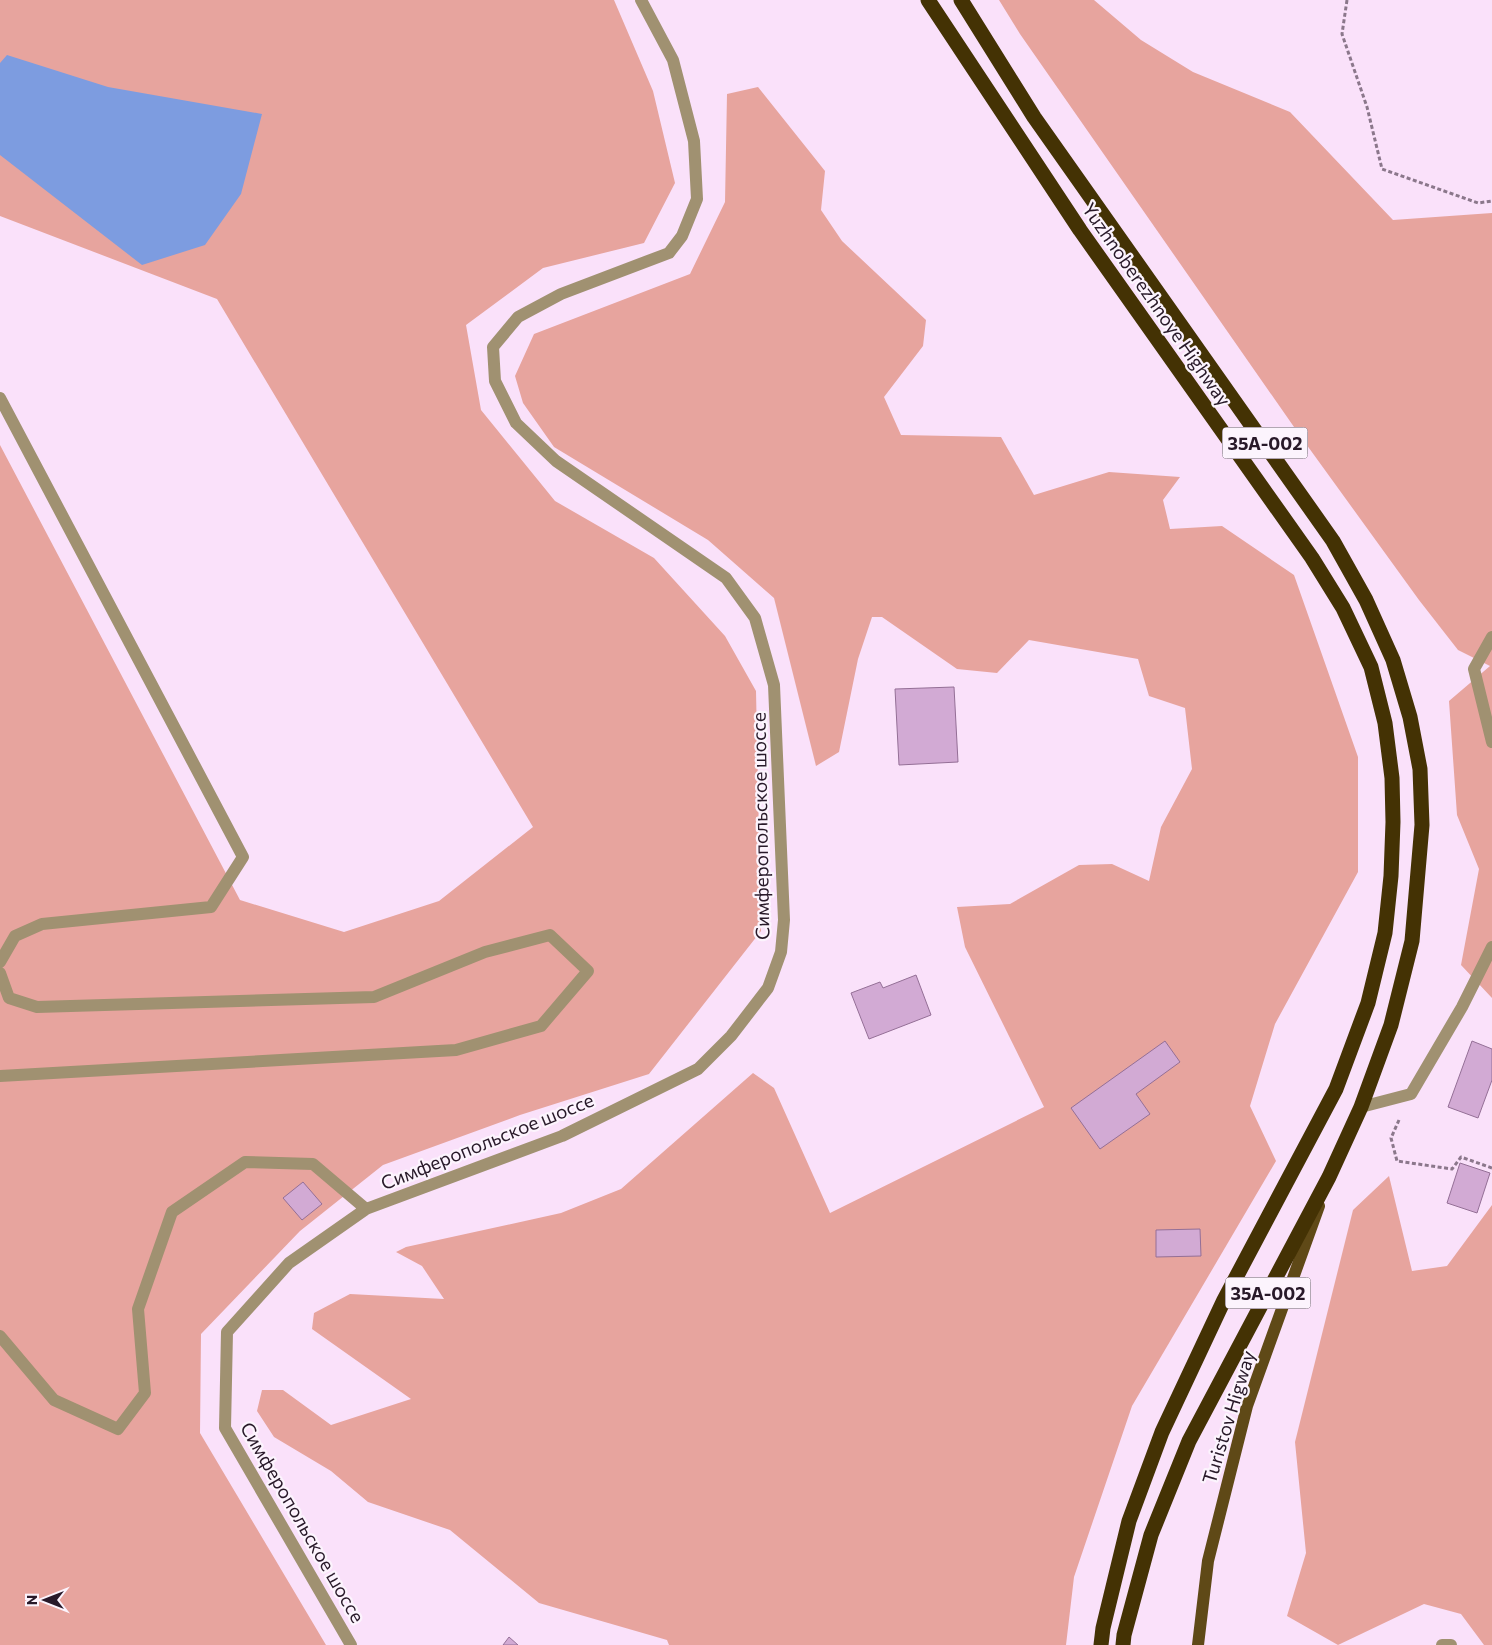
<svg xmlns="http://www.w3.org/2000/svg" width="1492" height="1645" font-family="Commissioner,sans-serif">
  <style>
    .green { fill: #e7a49e }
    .water { fill: #7d9ce0 }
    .building { fill: #d2aad4; stroke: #946f96 }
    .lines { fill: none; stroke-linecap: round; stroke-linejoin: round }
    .path { stroke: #8b778b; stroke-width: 3; stroke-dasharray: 4 2.5; stroke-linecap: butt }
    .minor { stroke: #a09171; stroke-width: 12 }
    .major { stroke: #5f4917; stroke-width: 12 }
    .highway { stroke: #443204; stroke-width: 15 }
    .labels { text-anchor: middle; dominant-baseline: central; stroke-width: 4.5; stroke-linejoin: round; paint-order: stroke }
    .shield { fill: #fcf4fd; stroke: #685b69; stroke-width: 1 }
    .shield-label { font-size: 18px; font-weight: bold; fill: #281929 }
    .street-label { font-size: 19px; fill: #281929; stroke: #fcf4fd }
  </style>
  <rect width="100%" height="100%" fill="#fae1fa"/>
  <path class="green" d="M0 0H614L653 91 675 183 644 243 543 268 466 325 481 410 555 501 654 558 725 636 756 691 761 931 649 1074 520 1115 383 1165 300 1231 201 1334 200 1433 326 1645H0V445L240 900 344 932 439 901 533 827 217 299 0 216Z
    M999 0H1094L1141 40 1193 72 1290 112 1393 220 1492 213V998L1461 965 1479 869 1457 815 1449 701 1490 666 1458 650 1419 600 1301 437 1020 34Z
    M758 87 825 171 821 210 842 241 926 320 923 346 884 397 901 435 1001 437 1034 495 1109 472 1180 477 1163 500 1170 529 1222 526 1294 575 1358 757V872L1275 1024 1250 1106 1276 1161 1132 1406 1074 1577 1066 1645H669L667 1640 539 1603 450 1530 368 1502 331 1471 274 1437 257 1411 262 1390H283L331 1425 411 1399 312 1329 314 1313 350 1294 444 1299 422 1266 396 1252 406 1247 561 1213 621 1189 753 1073 774 1088 830 1213 1044 1107 965 947 957 907 1010 904 1079 865 1112 864 1149 881 1161 827 1192 769 1185 708 1149 696 1138 659 1029 640 997 673 957 669 882 617H872L858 659 839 752 816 766 774 598 708 540 554 447 523 403 515 376 534 334 690 274 725 202 727 94Z
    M1389 1176 1412 1271 1447 1266 1492 1205V1645H1484L1461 1614 1424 1604 1338 1645 1287 1616 1306 1553 1295 1442 1353 1210Z"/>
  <path class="water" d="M7 55 108 87 262 114 241 194 205 245 142 265 0 155V63Z"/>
  <path class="building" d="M954 687 958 762 899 765 895 689Z
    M916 975 931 1015 869 1039 851 993 880 982 883 988Z
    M1165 1041 1180 1062 1136 1094 1150 1114 1100 1149 1071 1108Z
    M1472 1041 1492 1049V1080L1478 1118 1448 1107Z
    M1460 1163 1490 1173 1477 1213 1447 1203Z
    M303 1182 322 1204 302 1220 283 1198Z
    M1200 1229 1201 1256 1156 1257V1230Z
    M509 1637 518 1645H503Z"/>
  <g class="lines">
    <path class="path" d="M1347 0 1342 34 1367 107 1382 169 1478 203 1492 201
      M1399 1120 1391 1138 1397 1161 1452 1169 1461 1157 1492 1168"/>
    <path class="minor" d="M0 398 243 857 211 907 42 924 15 936 0 962
      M1492 637 1474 669 1492 742
      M0 973 9 998 37 1007 374 997 485 952 550 935 588 971 541 1026 456 1050 0 1076
      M1361 1107 1411 1094 1462 1007 1492 947
      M0 1336 54 1400 118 1429 145 1393 138 1309 172 1212 245 1162 313 1164 366 1209
      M351 1645 225 1428 227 1332 289 1263 366 1209 562 1136 698 1069 731 1036 768 988 781 952 784 920 774 685 755 618 726 578 556 461 516 423 495 381 493 347 518 317 561 294 669 253 682 236 697 199 694 141 673 60 641 0
      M1442 1645H1451"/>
    <path class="major" d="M1198 1645 1208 1561 1247 1406 1319 1206"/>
    <path class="highway" d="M928 0 1080 230 1312 558 1343 608 1371 667 1385 723 1392 778 1393 822 1391 876 1385 933 1368 1003 1336 1089 1224 1300 1162 1432 1129 1521 1103 1628 1101 1645
      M961 0 1034 117 1333 541 1366 600 1393 660 1410 717 1420 769 1422 825 1412 941 1391 1025 1361 1107 1329 1177 1189 1441 1151 1535 1124 1635 1123 1645"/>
  </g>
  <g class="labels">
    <g class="shield">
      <rect x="1222.5" y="427.5" width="85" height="31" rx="4"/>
      <rect x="1225.5" y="1277.5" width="85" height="31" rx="4"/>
    </g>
    <g class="shield-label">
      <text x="1265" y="443">35А-002</text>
      <text x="1268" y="1293">35А-002</text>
    </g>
    <g class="street-label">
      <text transform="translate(1157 304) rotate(55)">Yuzhnoberezhnoye Highway</text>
      <text transform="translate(760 826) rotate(-91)">Симферопольское шоссе</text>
      <text transform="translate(487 1141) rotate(-22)">Симферопольское шоссе</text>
      <text transform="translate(1228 1417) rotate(-73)">Turistov Higway</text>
      <text transform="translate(303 1522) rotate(60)">Симферопольское шоссе</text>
    </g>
  </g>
  <g transform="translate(45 1600) rotate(270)" stroke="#fcf4fd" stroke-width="4" paint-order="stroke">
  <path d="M0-4L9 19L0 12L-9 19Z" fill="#281929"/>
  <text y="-8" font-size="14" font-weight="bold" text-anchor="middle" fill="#281929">N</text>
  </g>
</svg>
